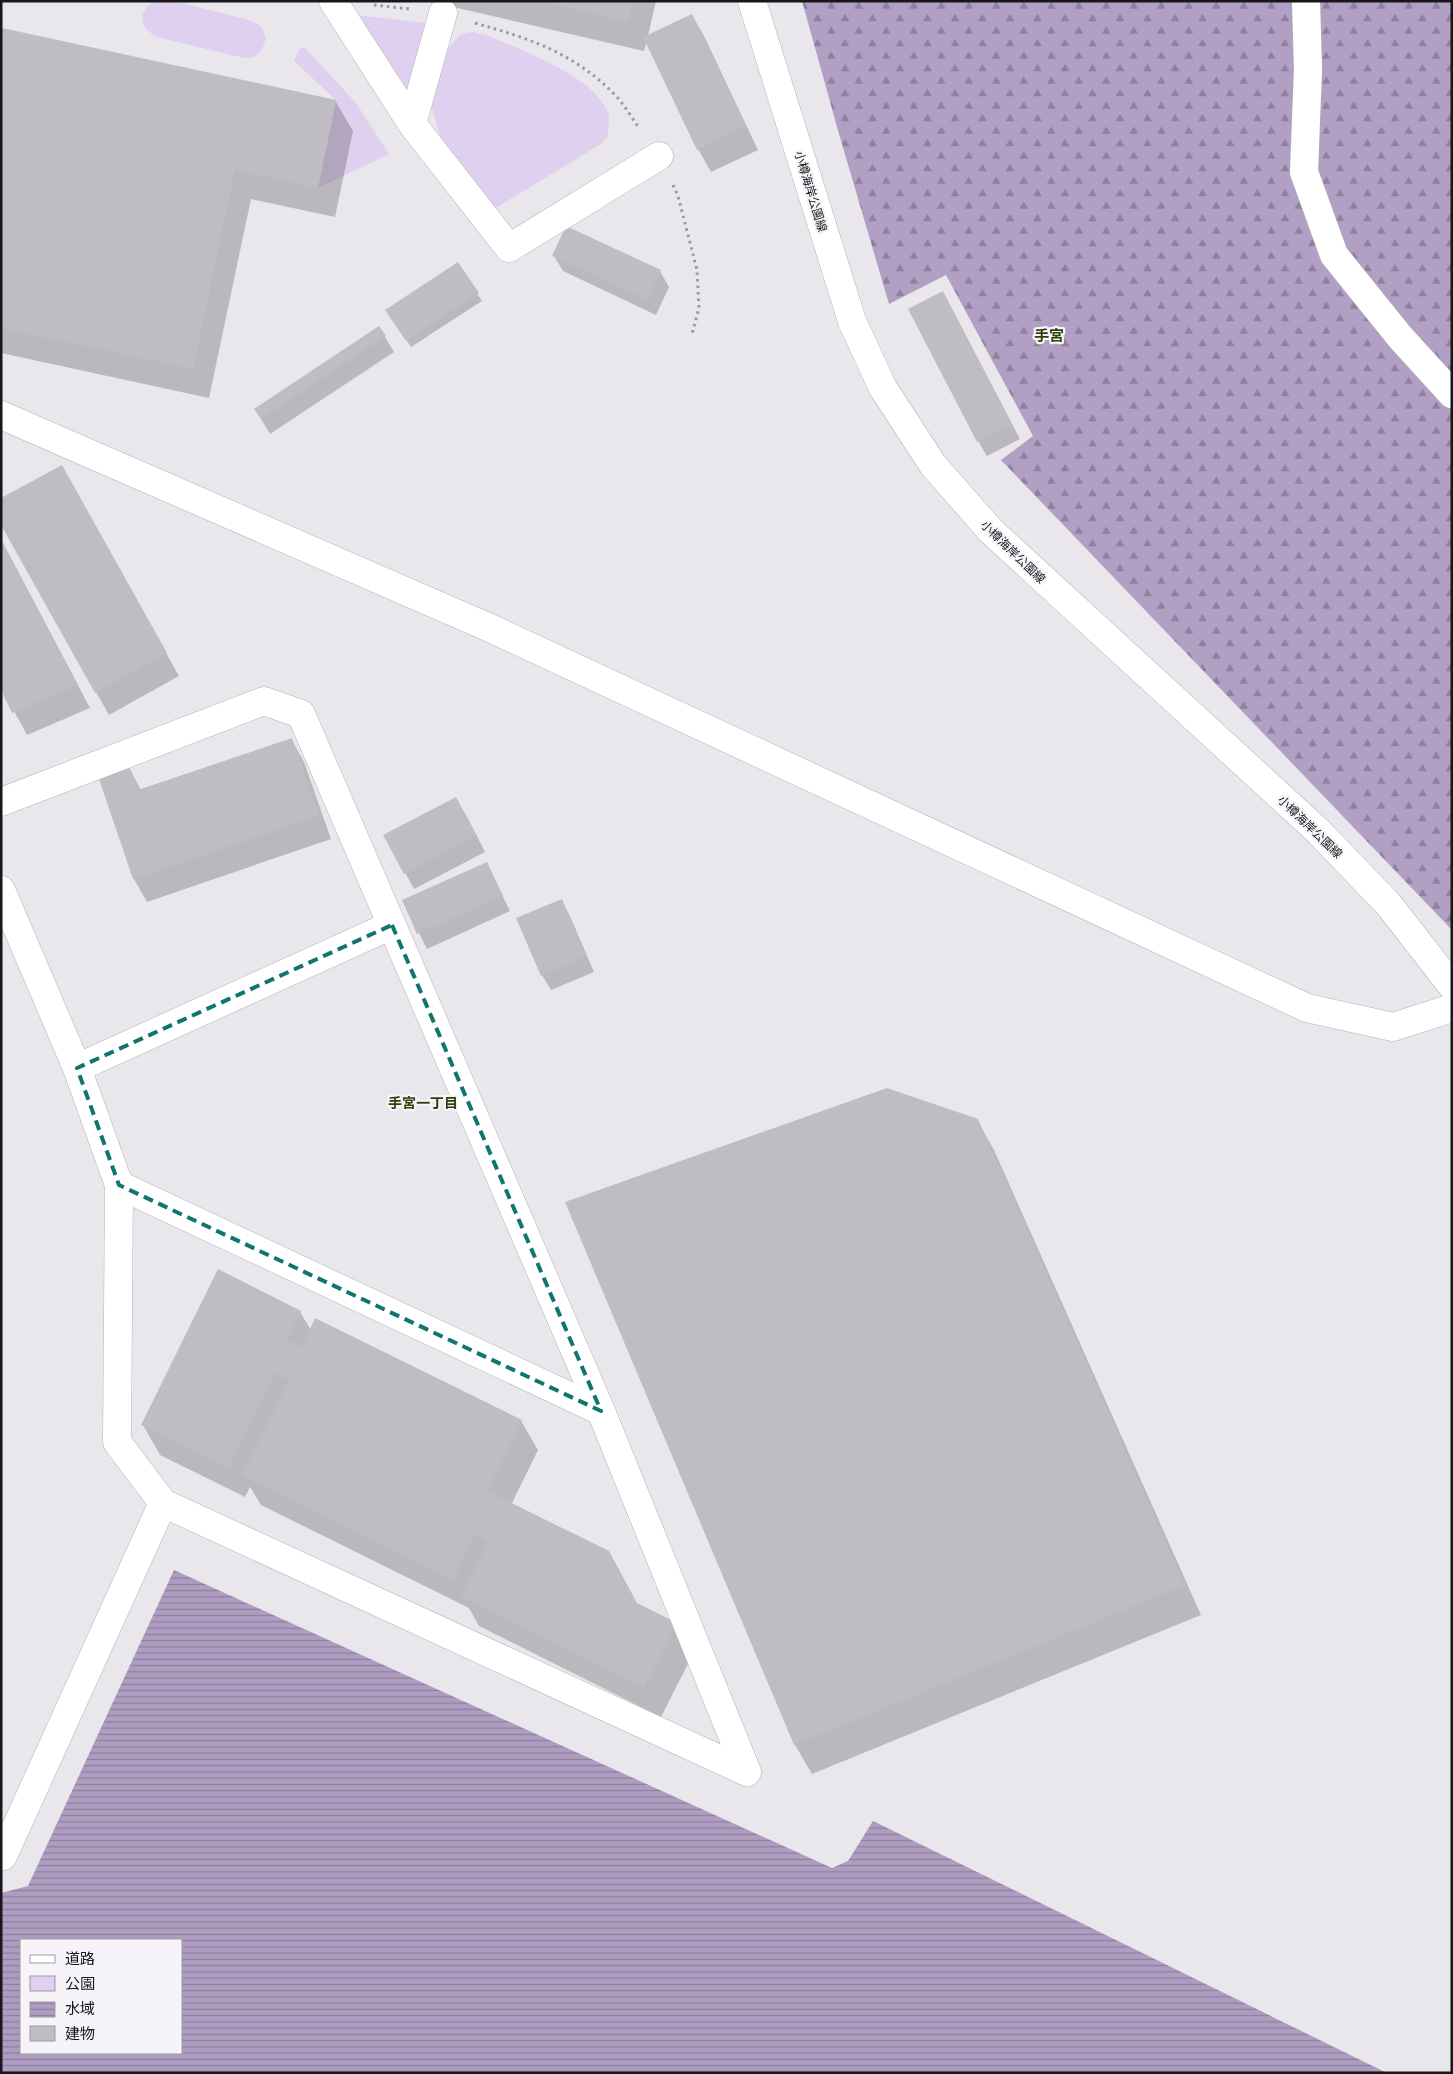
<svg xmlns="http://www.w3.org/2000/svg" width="1453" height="2074" font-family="Georgia,'Noto Sans JP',serif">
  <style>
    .green { fill: #ded0ee }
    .forest { fill: url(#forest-firs) }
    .water { fill: url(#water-rules); fill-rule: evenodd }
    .shadow { fill: #0003 }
    .building { fill: #c0bdc2 }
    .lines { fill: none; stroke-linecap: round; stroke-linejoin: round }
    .minor-casing { stroke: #b6b3b8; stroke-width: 29 }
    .major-casing { stroke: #b6b3b8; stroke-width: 29 }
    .path { stroke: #9a999d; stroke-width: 3; stroke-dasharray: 2.5 4; stroke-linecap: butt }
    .minor { stroke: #fff; stroke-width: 28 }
    .major { stroke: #fff; stroke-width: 28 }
    .marked { fill: none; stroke: #0f766e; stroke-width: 4; stroke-dasharray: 10 6; stroke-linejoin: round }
    .labels { text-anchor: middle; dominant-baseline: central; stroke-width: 4.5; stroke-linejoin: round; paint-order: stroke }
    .street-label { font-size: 12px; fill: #171618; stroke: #f7f4f9 }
    .neighbourhood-label { font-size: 14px; font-weight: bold; fill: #2d4009; stroke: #f7f4f9 }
    .quarter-label { font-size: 15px; font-weight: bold; fill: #2d4009; stroke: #f7f4f9 }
  </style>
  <defs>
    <pattern id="forest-firs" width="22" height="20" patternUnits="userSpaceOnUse" patternTransform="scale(1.25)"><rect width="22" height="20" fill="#b1a0c4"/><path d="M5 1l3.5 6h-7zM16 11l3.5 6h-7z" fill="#8f819e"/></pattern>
    <pattern id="water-rules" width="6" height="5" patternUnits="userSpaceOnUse" patternTransform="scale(1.25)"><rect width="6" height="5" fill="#ae9dc1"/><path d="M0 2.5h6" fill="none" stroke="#8d7f9c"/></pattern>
  </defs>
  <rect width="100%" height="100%" fill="#e9e7ec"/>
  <path class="green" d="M154 1H174L249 20 261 26 266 38 262 50 254 57 244 58 157 37C140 28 136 13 154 1Z
    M356 15 426 23 409 92Z
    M473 32 487 35C520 50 595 76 608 113 610 119 608 129 608 136L601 144 489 212 439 133 432 107 447 50 461 34Z
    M304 47 356 103 389 154 318 188 336 100 294 61 299 49Z"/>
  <path class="forest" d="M802 1H1452V930L1001 460 1033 436 946 275 889 304 839 134Z"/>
  <path class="water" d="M174 1570 832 1868 848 1861 873 1821 1387 2073H1V1893L28 1886ZM21 1940H181V2053H21Z"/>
  <path class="shadow" d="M427 1H656L648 36 692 15 705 38 758 150 711 172 698 149 647 41 644 51Z
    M3 29 336 102 353 131 335 217 251 199 209 398 1 353V37Z
    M554 256 660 271 669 287 656 315 563 271Z
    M458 264 482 301 411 347 391 317Z
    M951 308 1020 439 987 456 978 441Z
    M379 327 394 352 270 434 255 409Z
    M74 489 179 676 109 715 96 692Z
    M6 549 90 708 27 735 1 687Z
    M291 739 304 762 331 839 147 902 134 879 100 779 130 770 141 790Z
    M465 813 485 852 414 889 385 835Z
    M487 864 510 911 427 949 403 901Z
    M561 900 570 916 594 972 551 990 542 975Z
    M977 1120 994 1150 1201 1615 812 1774 795 1745 566 1203Z
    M300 1312 311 1330 521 1421 538 1450 511 1505 638 1605 676 1624 693 1654 661 1717 479 1626 469 1608 261 1505 250 1487 245 1497 160 1455 143 1425Z"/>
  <path class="building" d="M540 1H632L628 22Z
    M692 14 746 126 697 150 643 37Z
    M2 28 336 100 318 188 235 170 193 369 1 328Z
    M566 226 661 270 647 300 552 256Z
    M458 262 479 293 406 341 385 310Z
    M943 291 1012 424 977 442 908 309Z
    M379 326 386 336 261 419 254 409Z
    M62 465 167 653 95 693 1 525V498Z
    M1 539 78 685 12 713 1 690Z
    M292 738 319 816 133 879 99 779 130 768 138 790Z
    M456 797 477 836 404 874 383 835Z
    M487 862 503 896 417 934 402 900Z
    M562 899 586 956 541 976 516 918Z
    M887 1088 978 1119 1185 1585 794 1745 565 1202Z
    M218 1269 301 1311 287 1340 302 1347 315 1318 522 1420 487 1491 609 1551 637 1603 677 1623 644 1688 461 1596 488 1542 475 1535 453 1580 242 1475 289 1380 275 1373 228 1468 141 1425Z"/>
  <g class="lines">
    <g class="minor-casing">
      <path id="minor" d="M333 1 412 124 509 248 659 156
        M1306 1 1308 69 1304 172 1334 255 1400 337 1452 394
        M412 124 443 13
        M1 415 490 628 1307 1008 1393 1027 1452 1008
        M1 802 264 701 301 714 601 1411 747 1772
        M1 890 77 1068 119 1185 117 1442 163 1503
        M77 1068 392 925
        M119 1185 601 1411
        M1 1856H3L163 1503 747 1772"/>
    </g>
    <g class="major-casing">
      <path id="major" d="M752 1 852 321 883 388 933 465 991 531 1318 831 1389 905 1452 986"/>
    </g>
    <path class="path" d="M374 5 410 9
      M475 23C531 39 575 53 617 97 625 106 632 118 639 128
      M673 185 678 196 697 270 699 308 692 334"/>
    <use href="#minor" class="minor"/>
    <use href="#major" class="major"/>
  </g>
  <path class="marked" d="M392 925 601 1411 119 1185 77 1068Z"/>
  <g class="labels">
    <g class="street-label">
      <text transform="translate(812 191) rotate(73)">小樽海岸公園線</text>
      <text transform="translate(1014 551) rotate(44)">小樽海岸公園線</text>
      <text transform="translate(1311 826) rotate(44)">小樽海岸公園線</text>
    </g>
    <g class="neighbourhood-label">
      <text x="423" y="1102">手宮一丁目</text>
    </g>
    <g class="quarter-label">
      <text x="1049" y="334">手宮</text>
    </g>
  </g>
  <rect width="1453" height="2074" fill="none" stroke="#171618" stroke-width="5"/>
  <rect x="20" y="1939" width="162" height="115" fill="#f7f4f9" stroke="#9d9b9f"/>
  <rect x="30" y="1955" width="25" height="8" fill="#ffffff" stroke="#9d9b9f"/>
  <text x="65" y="1964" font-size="15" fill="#171618">道路</text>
  <rect x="30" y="1976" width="25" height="15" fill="#ded0ee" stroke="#9d9b9f"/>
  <text x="65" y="1989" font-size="15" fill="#171618">公園</text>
  <rect x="30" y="2002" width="25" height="15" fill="url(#water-rules)" stroke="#9d9b9f"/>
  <text x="65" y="2014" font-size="15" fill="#171618">水域</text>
  <rect x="30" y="2026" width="25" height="15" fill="#c0bdc2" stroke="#9d9b9f"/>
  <text x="65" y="2039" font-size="15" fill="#171618">建物</text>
</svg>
